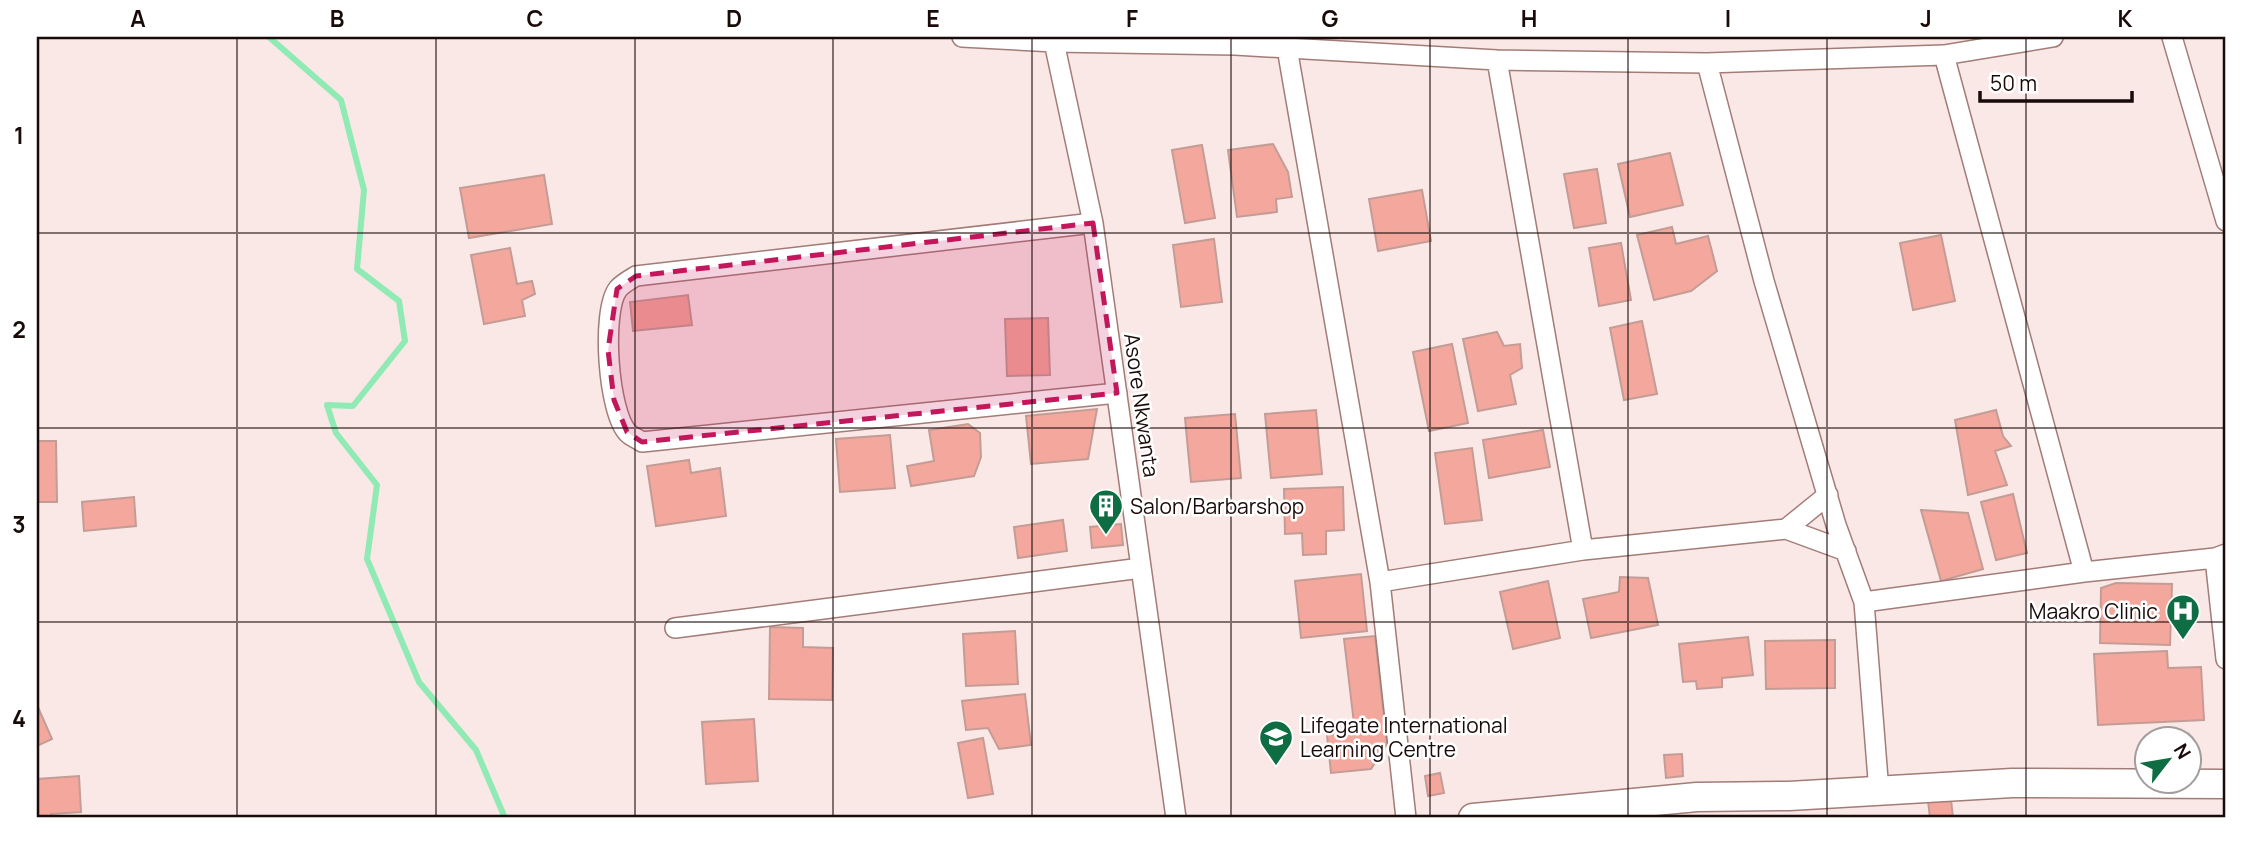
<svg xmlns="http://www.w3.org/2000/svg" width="2263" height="855" font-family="Manrope,sans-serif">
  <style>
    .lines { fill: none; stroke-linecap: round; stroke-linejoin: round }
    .stream { stroke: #8feab4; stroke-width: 6 }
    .building { fill: #f4a89d; stroke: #c49c96; stroke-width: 2 }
    .street-casing { stroke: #a27c77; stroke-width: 22 }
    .secondary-casing { stroke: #a27c77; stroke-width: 31 }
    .street { stroke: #fff; stroke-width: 19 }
    .secondary { stroke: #fff; stroke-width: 28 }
    .marked { fill: #c2185b; fill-opacity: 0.2; stroke: #c2185b; stroke-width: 5; stroke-dasharray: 14 9; stroke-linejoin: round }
    .grid { fill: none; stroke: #190b09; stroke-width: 2; stroke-opacity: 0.55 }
    .labels { text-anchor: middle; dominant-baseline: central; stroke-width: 5; stroke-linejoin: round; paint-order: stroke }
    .street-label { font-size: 21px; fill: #190b09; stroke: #fff }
    .poi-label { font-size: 21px; fill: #190b09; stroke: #fff; text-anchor: start }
    .neatline { fill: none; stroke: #190b09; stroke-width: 2.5 }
    .grid-label { font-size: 23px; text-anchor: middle; font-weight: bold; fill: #190b09 }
  </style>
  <rect width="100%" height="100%" fill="#fae8e6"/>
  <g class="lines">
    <path class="stream" d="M269 37 341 100 364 190 357 269 399 301 405 341 353 406 327 405 336 433 377 485 367 559 419 682 476 750 505 818"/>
  </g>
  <path class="building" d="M1273 144 1288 172 1292 197 1276 199 1277 212 1237 217 1228 150Z
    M1202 145 1215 218 1185 223 1172 150Z
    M1670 153 1683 205 1630 217 1618 164Z
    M1597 169 1606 223 1574 228 1564 174Z
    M544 175 552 224 469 238 460 188Z
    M1422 190 1431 241 1378 251 1369 199Z
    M1672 227 1676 244 1708 236 1717 271 1691 291 1654 300 1637 235Z
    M1941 235 1955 301 1913 310 1900 243Z
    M1214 239 1222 302 1181 307 1173 245Z
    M1621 243 1631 300 1599 306 1589 248Z
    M510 248 517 284 532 281 535 294 522 300 525 316 484 324 471 255Z
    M688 295 692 325 633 331 630 302Z
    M1048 318 1050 375 1007 376 1005 319Z
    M1642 321 1657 394 1624 400 1610 328Z
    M1497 332 1504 346 1520 344 1522 368 1510 375 1516 404 1478 411 1463 339Z
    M1452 344 1468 423 1429 431 1413 352Z
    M1097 409 1088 459 1031 464 1026 416Z
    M1316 410 1322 474 1271 478 1265 414Z
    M1996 410 2003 436 2011 446 1995 451 2007 485 1968 495 1955 420Z
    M1235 414 1241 478 1191 482 1185 418Z
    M968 424 980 433 981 457 974 476 911 486 907 466 934 461 929 430Z
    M1543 430 1550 467 1489 478 1483 440Z
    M890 435 895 488 840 492 836 439Z
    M37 441H56L57 502H37Z
    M1472 448 1482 520 1445 524 1435 453Z
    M689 460 691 473 720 468 726 516 656 526 647 466Z
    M1343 487 1344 530 1326 531V554L1303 555 1302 533 1285 534 1284 489Z
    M2013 494 2027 553 1996 560 1981 502Z
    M134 497 136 526 84 531 82 502Z
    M1921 510 1968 513 1983 569 1941 581Z
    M1063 520 1067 551 1018 558 1014 527Z
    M1121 524 1123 545 1092 548 1090 527Z
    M1361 574 1367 631 1301 638 1295 581Z
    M1620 577 1648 578 1658 625 1591 638 1583 599 1619 592Z
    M1548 581 1560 638 1513 649 1500 592Z
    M2116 583 2172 584 2170 645 2100 643 2101 588Z
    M770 627 803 628V647L833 648 832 700 769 699Z
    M1015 631 1018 684 966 686 963 634Z
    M1375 636 1387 744 1371 769 1331 773 1327 735 1355 732 1344 639Z
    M1748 637 1753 675 1722 678V687L1697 689 1696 681 1683 682 1679 644Z
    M1835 640V688L1766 689 1765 641Z
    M2167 651 2168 668 2201 667 2204 720 2098 725 2094 654Z
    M1025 694 1031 745 999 749 988 728 966 730 962 701Z
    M37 705 52 739 37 746Z
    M754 719 758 781 706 784 702 722Z
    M983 738 993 794 968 798 958 743Z
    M1682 754 1683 776 1666 778 1664 755Z
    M1440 773 1444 793 1428 796 1425 776Z
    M79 776 81 812 51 814V818H37V779Z
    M1951 799 1953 818H1930L1928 801Z"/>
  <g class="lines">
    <g class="street-casing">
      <path id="street" d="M962 37 1054 42 1235 45 1497 60 1707 63 1944 55 2053 37
        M2172 37 2226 221
        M1054 42 1093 223 1176 818
        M1287 48 1380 582 1406 818
        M1944 55 2084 572
        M1497 60 1583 550
        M1707 63 1764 281 1836 525 1864 602 1879 792
        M1093 223 636 276C631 279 622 284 618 289 601 311 608 413 628 433 632 437 638 439 642 442L1117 393
        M1786 529 1828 495
        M2215 558 2226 659
        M1380 582 1583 550 1786 529 1846 551
        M1864 602 2084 572 2215 558 2226 554
        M675 628 1141 568"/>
    </g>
    <g class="secondary-casing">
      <path id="secondary" d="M1473 818 1697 797 1789 796 2012 783 2226 784"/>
    </g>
    <use href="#street" class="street"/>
    <use href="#secondary" class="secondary"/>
  </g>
  <path class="marked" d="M1093 223 1117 393 642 442 627 432 614 400 608 350 617 289 636 276Z"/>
  <path class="grid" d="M237 37V818M436 37V818M635 37V818M833 37V818M1032 37V818M1231 37V818M1430 37V818M1628 37V818M1827 37V818M2026 37V818M37 233H2226M37 428H2226M37 622H2226"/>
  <defs>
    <g id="building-pin" transform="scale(1.75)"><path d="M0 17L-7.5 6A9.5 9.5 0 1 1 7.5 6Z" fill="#0e6d42" stroke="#fff"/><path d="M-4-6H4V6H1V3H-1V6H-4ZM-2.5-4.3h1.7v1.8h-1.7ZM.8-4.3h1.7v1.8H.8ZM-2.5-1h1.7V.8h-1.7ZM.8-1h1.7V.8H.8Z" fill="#fff"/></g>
    <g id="hospital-pin" transform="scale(1.75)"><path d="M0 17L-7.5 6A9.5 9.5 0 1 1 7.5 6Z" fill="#0e6d42" stroke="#fff"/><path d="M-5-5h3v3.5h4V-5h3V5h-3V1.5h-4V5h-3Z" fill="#fff"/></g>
    <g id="school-pin" transform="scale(1.75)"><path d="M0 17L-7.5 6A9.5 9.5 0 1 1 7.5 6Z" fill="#0e6d42" stroke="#fff"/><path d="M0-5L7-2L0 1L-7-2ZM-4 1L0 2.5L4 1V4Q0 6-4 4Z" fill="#fff"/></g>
  </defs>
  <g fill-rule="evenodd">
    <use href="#building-pin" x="1106" y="506"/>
    <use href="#hospital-pin" x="2183" y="611"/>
    <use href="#school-pin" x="1276" y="737"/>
  </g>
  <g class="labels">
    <g class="street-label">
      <text transform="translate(1142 405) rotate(82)">Asore Nkwanta</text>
    </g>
    <g class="poi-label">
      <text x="1130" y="506">Salon/Barbarshop</text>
      <text x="2158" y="611" text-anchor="end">Maakro Clinic</text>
      <text x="1300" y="725">Lifegate International<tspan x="1300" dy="24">Learning Centre</tspan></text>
    </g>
  </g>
  <rect width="2263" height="855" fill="none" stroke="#ffffff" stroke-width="77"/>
  <g transform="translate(2168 760) rotate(59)"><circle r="33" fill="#ffffff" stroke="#a39d9d" stroke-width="2"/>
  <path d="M0-5L12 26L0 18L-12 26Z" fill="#0e6d42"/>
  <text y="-10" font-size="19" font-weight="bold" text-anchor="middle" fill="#190b09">N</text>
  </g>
  <path d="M1980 91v10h152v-10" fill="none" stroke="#190b09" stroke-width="3.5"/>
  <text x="1990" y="91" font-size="21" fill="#190b09" stroke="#ffffff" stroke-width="5" paint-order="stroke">50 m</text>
  <rect x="38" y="38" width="2186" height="778" class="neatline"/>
  <g class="grid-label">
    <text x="138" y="27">A</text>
    <text x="337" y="27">B</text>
    <text x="535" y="27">C</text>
    <text x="734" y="27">D</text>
    <text x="933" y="27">E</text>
    <text x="1132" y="27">F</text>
    <text x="1330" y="27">G</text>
    <text x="1529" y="27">H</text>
    <text x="1728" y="27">I</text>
    <text x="1926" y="27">J</text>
    <text x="2125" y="27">K</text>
    <text x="19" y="144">1</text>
    <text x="19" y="338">2</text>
    <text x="19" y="533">3</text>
    <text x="19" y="727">4</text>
  </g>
</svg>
